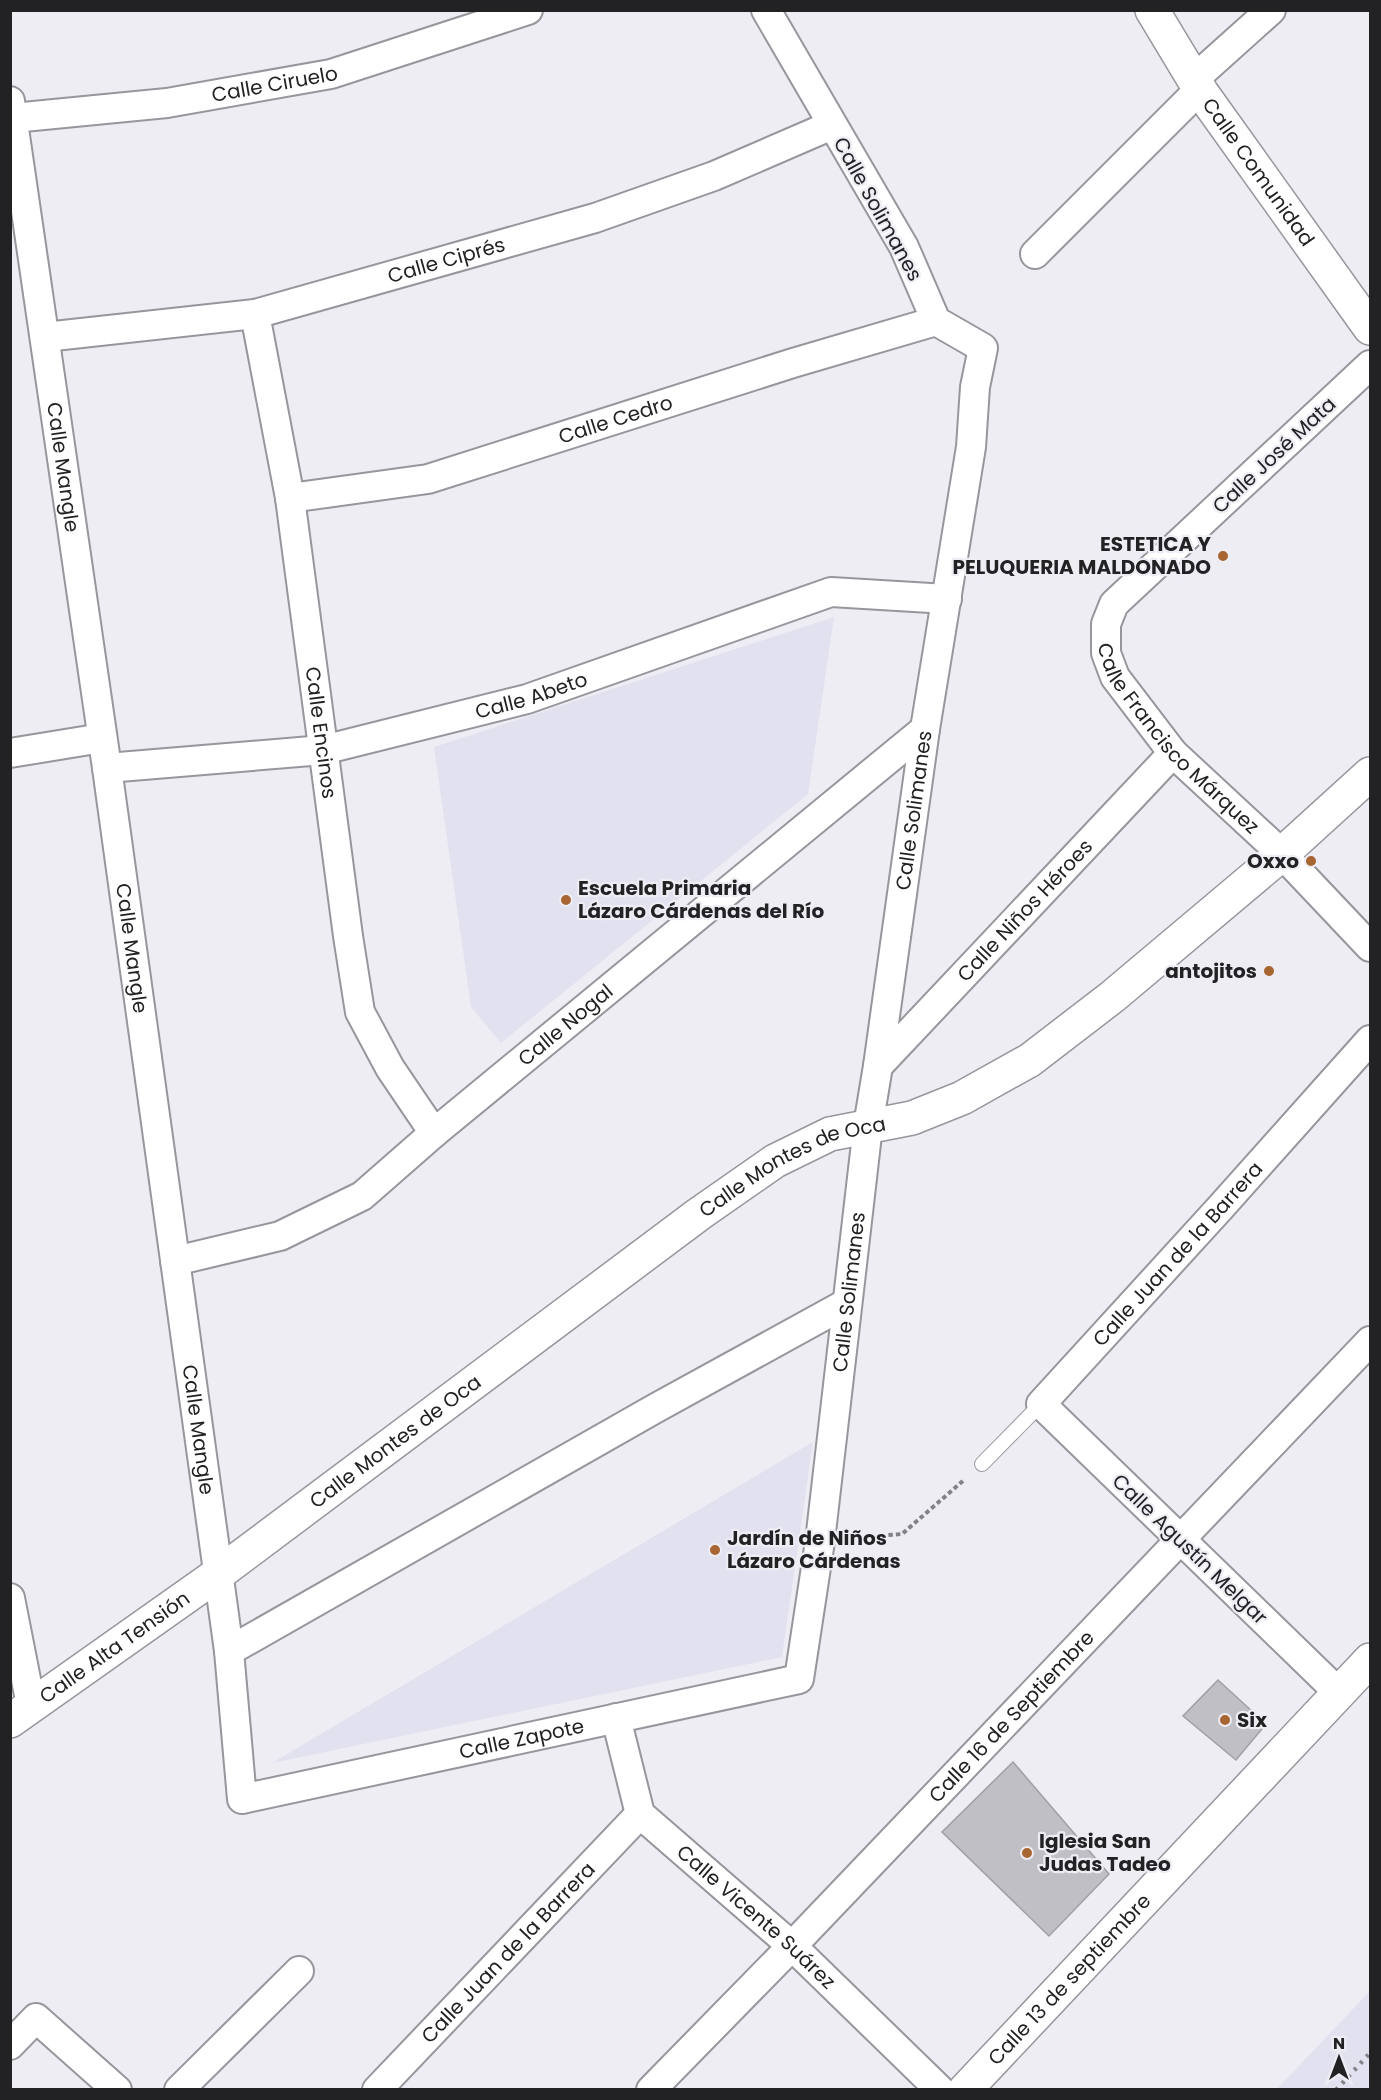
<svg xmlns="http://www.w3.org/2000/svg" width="1381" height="2100" font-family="Poppins,sans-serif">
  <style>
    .built { fill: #e2e1ef }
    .building { fill: #bfbfc5; stroke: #9f9fa5; stroke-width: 1.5 }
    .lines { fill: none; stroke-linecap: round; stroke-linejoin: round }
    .lane-casing { stroke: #96969c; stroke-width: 16 }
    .street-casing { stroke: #96969c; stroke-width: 32 }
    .secondary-casing { stroke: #96969c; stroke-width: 36 }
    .path { stroke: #838387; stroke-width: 4; stroke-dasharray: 4.5 3; stroke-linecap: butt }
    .lane { stroke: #fff; stroke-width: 14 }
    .street { stroke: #fff; stroke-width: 28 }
    .secondary { stroke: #fff; stroke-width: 33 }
    .rail { stroke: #848488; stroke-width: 4.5; stroke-dasharray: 3 6; stroke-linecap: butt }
    .poi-dot { fill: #a76532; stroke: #eeedf4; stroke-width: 2 }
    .labels { text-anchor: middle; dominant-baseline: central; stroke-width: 4.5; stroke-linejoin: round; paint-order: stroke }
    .street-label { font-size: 20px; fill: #222224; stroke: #eeedf4 }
    .poi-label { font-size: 20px; font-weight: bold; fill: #222224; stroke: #eeedf4; text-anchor: start }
  </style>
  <rect width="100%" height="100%" fill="#eeedf4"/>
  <path class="built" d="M834 617 808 794 501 1043 471 1007 434 747Z
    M813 1442 782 1657 272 1763Z
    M1370 1991V2089H1277Z"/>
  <path class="building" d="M1218 1680 1266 1724 1236 1760 1183 1716Z
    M1013 1762 1109 1874 1049 1936 942 1832Z"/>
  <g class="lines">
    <g class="lane-casing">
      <path id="lane" d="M982 1464 1041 1404"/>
    </g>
    <g class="street-casing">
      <g id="street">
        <path d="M1193 80 1271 10"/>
        <path id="s1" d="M10 101 107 768 229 1651 242 1799 799 1679 820 1541 868 1126 878 1066 925 729 971 447 975 387 983 348 936 321 904 247 766 10"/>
        <path id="s2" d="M13 118 167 103 331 74 528 10"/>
        <path d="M1035 254 1200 89"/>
        <path id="s3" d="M255 314 290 498 348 936 360 1012 390 1068 434 1133"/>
        <path id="s4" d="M45 337 255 314 595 218 714 176 832 125"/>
        <path id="s5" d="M1370 365 1114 604 1106 624V653L1115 677 1173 753 1282 854 1370 947"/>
        <path id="s6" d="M290 498 428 479 793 363 936 321"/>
        <path d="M10 753 102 738"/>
        <path id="s7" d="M107 768 323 750 527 699 831 592 947 599"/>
        <path id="s8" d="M878 1066 1173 753"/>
        <path id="s9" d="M175 1261 280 1236 362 1196 434 1133 925 729"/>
        <path d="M10 1598 31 1705"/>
        <path d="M229 1651 656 1408 847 1303"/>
        <path id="s10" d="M1339 1693 1041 1404 1220 1208 1370 1040"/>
        <path id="s11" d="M616 1718 640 1814 792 1946 940 2090"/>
        <path d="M10 2045 36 2018 117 2090"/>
        <path d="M179 2090 299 1971"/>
        <path id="s12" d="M377 2090 640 1814"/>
        <path id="s13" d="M651 2090 792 1946 1370 1341"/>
      </g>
    </g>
    <g class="secondary-casing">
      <g id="secondary">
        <path id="s14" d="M1152 10 1202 93 1370 328"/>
        <path id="s15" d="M10 1721 218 1574 699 1214 775 1161 830 1134 912 1118 962 1098 1030 1060 1112 997 1282 854 1370 774"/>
        <path id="s16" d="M965 2090 1370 1660"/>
      </g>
    </g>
    <path class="path" d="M851 1538 902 1534 964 1480"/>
    <use href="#lane" class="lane"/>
    <use href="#street" class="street"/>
    <use href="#secondary" class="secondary"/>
    <path class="rail" d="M1336 2090 1370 2053"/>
  </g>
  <g class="poi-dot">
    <circle cx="1223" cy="556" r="6"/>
    <circle cx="1311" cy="861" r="6"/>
    <circle cx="566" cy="900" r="6"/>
    <circle cx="1269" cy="971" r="6"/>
    <circle cx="715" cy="1550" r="6"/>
    <circle cx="1225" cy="1720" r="6"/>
    <circle cx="1027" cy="1853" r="6"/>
  </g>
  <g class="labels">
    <g class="street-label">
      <text stroke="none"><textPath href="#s2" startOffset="264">Calle Ciruelo</textPath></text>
      <text stroke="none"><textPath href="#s14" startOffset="194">Calle Comunidad</textPath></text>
      <text transform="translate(878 209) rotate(61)">Calle Solimanes</text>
      <text stroke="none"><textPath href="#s4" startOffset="410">Calle Ciprés</textPath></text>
      <text stroke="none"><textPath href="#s6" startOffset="336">Calle Cedro</textPath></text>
      <text transform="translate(1274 455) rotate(-43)">Calle José Mata</text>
      <text stroke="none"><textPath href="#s1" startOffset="370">Calle Mangle</textPath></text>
      <text stroke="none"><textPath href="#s7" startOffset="432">Calle Abeto</textPath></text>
      <text stroke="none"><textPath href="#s3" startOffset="424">Calle Encinos</textPath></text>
      <text stroke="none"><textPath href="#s5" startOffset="513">Calle Francisco Márquez</textPath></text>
      <text stroke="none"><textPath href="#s1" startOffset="3160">Calle Solimanes</textPath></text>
      <text stroke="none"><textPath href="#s8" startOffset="214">Calle Niños Héroes</textPath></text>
      <text stroke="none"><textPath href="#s1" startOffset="856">Calle Mangle</textPath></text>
      <text stroke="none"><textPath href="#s9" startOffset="465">Calle Nogal</textPath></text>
      <text stroke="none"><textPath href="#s15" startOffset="962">Calle Montes de Oca</textPath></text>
      <text stroke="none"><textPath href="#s10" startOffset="618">Calle Juan de la Barrera</textPath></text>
      <text stroke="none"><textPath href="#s1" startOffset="2674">Calle Solimanes</textPath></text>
      <text stroke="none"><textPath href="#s1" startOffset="1342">Calle Mangle</textPath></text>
      <text stroke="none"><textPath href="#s15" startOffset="476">Calle Montes de Oca</textPath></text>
      <text transform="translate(1190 1549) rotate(44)">Calle Agustín Melgar</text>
      <text stroke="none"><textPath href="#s15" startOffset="128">Calle Alta Tensión</textPath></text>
      <text stroke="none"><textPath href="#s13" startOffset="519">Calle 16 de Septiembre</textPath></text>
      <text stroke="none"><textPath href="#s1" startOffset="2000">Calle Zapote</textPath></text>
      <text stroke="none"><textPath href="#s11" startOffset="254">Calle Vicente Suárez</textPath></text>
      <text stroke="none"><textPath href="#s12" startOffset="190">Calle Juan de la Barrera</textPath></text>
      <text stroke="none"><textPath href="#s16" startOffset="152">Calle 13 de septiembre</textPath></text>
    </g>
    <g class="poi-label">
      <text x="1211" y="544" text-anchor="end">ESTETICA Y<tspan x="1211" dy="23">PELUQUERIA MALDONADO</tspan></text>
      <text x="1299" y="861" text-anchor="end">Oxxo</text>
      <text x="578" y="888">Escuela Primaria<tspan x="578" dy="23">Lázaro Cárdenas del Río</tspan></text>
      <text x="1257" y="971" text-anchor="end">antojitos</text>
      <text x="727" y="1538">Jardín de Niños<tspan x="727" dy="23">Lázaro Cárdenas</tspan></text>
      <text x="1237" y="1720">Six</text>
      <text x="1039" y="1841">Iglesia San<tspan x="1039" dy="23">Judas Tadeo</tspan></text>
    </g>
  </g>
  <rect width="1381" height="2100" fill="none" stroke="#222224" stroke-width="24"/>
  <g transform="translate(1339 2058)" stroke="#eeedf4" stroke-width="4.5" paint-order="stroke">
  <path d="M0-4.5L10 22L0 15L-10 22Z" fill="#222224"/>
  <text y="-9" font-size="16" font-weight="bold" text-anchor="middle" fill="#222224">N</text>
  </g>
</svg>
